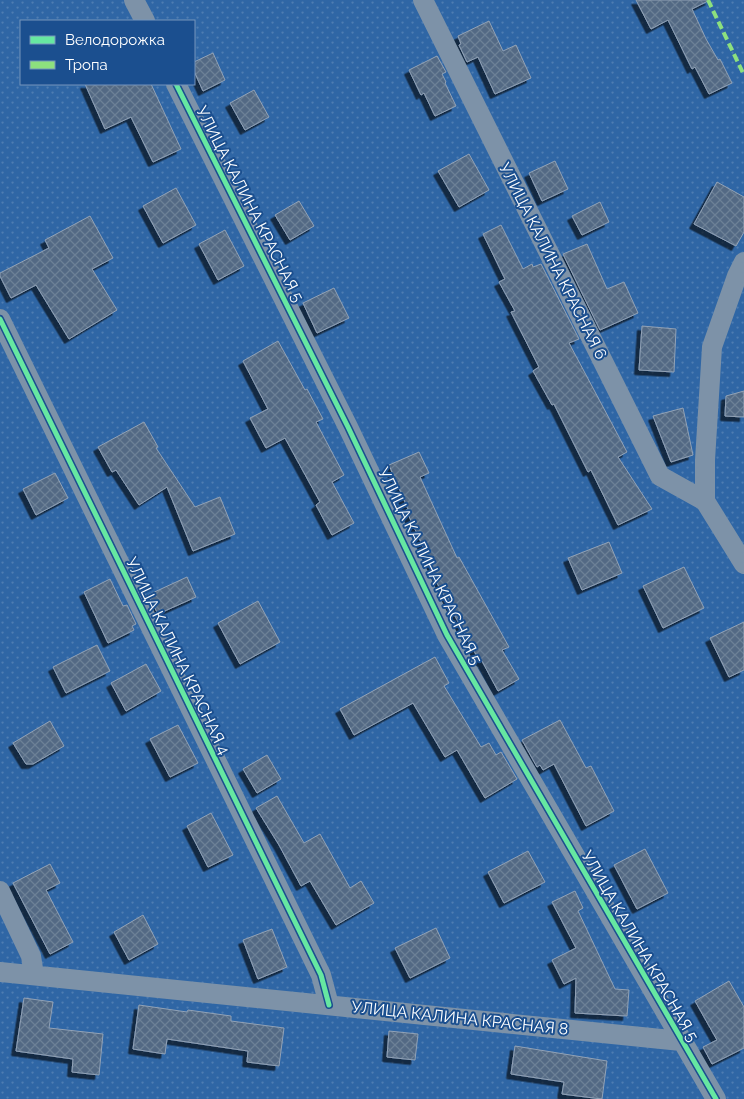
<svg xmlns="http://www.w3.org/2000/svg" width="744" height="1099" font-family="Raleway,sans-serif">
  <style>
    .garden { fill: url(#garden-dots); fill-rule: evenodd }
    .building { fill: url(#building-cross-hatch); stroke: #92a2b6; filter: url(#shadow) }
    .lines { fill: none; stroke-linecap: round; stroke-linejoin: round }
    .street { stroke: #7d92a8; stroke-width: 20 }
    .quiet { stroke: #8de07e; stroke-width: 4; stroke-dasharray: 8 4; stroke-linecap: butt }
    .cycleway-casing { stroke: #1b4f8f; stroke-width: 8 }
    .cycleway { stroke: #66e7a1; stroke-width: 5 }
    .labels { text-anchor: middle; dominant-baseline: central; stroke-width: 4; stroke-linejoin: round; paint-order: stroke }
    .street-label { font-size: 16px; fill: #fff; stroke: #1b4f8f }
  </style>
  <defs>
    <pattern id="garden-dots" width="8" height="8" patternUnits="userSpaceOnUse" patternTransform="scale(1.25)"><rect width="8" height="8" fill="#2f66a5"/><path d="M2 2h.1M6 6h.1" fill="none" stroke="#4e7db2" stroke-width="1.8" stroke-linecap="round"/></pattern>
    <pattern id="building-cross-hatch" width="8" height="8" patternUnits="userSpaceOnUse" patternTransform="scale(1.25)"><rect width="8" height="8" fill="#526984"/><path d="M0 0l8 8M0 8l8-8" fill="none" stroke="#6c8096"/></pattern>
    <filter id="shadow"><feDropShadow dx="-4.5" dy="4.5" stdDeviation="0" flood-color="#0009"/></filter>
  </defs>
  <rect width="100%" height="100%" fill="#365274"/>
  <path class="garden" d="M0 0H744V1099H0ZM21 21H194V84H21Z"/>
  <path class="building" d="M636 0H710L692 9 706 39 718 60 720 59 732 83 709 94 695 67 692 69 668 20 651 29Z
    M489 21 503 51 516 45 531 78 495 94 478 57 467 62 459 45 461 44 458 36Z
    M213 53 225 80 203 91 194 71V62Z
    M437 56 446 72 442 74 446 82 445 83 456 106 435 116 424 93 421 95 409 70Z
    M85 84H151L181 149 153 162 131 117 105 129Z
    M254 90 269 117 245 130 230 103Z
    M469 154 489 190 459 207 438 171Z
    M555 161 568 189 542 201 529 173Z
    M717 182 744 197V232L736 246 694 224Z
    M176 188 196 225 163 243 143 206Z
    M299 201 314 226 290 240 275 215Z
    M600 202 609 222 582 235 572 216Z
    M90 216 113 258 92 269 117 310 69 339 36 285 11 298 0 276V273L49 248 45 240Z
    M501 225 523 269 532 264 533 267 541 264 579 339 569 343 627 452 618 457 652 509 618 525 591 470 588 472 554 404 552 405 533 371 539 367 511 312 515 311 499 282 505 279 483 234Z
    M225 230 244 266 218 280 199 244Z
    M587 244 607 289 624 282 638 313 600 330 563 254Z
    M334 288 349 318 317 333 303 303Z
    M642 326 676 329 674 372 639 370Z
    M278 341 305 390 307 389 323 419 316 422 344 475 332 482 354 523 332 535 316 505 320 502 285 438 266 448 250 418 268 409 243 361Z
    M744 391V417L725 416 726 396Z
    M683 408 693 455 671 462 653 416Z
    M144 422 158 447 156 448 195 507 220 497 235 534 193 551 167 487 139 505 116 470 112 472 98 447Z
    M419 452 429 473 420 477 457 558 459 557 509 647 502 650 519 679 498 691 482 661 480 662 431 572 434 570 406 510 408 509 389 465Z
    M55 473 68 498 36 515 23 489Z
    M609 542 622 573 582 590 568 558Z
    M684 567 704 608 663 628 643 586Z
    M187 577 196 597 158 614 148 595Z
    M110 579 123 606 127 605 136 624 132 626 134 630 108 643 84 592Z
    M258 601 280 642 240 664 218 623Z
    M744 622V670L729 677 710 638Z
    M97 645 110 671 66 693 53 667Z
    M435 657 449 683 444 686 481 747 489 743 496 755 501 752 517 779 485 798 457 750 445 757 413 703 354 735 340 709Z
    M146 664 161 691 126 711 111 683Z
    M560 720 586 768 591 766 614 811 586 826 554 764 543 770 540 765 537 767 522 740Z
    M50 721 64 746 33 764H26L13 743Z
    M178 725 198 763 170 777 150 739Z
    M267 755 281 779 257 793 243 769Z
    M277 796 304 843 320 834 350 888 361 881 374 903 336 925 310 881 301 886 279 845 256 808Z
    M211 813 233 855 208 867 187 826Z
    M645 849 668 893 637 909 614 865Z
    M528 851 545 882 504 903 488 872Z
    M50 864 60 883 46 890 73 942 50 954 13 883Z
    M575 891 583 908 578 911 615 989 629 990 627 1016 575 1013 576 978 564 984 552 960 576 948 552 902Z
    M143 915 158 944 129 960 114 932Z
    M436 928 450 958 410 978 395 948Z
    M272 929 287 967 258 979 243 940Z
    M729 981 744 1007V1048L712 1064 703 1047 717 1040 695 1001Z
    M24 998 53 1002 49 1028 103 1034 99 1075 72 1072 73 1059 16 1051Z
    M139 1005 187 1012 188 1010 231 1016V1021L284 1028 279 1066 247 1062 248 1051 167 1039 165 1054 133 1049Z
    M389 1031 418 1034 415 1060 387 1057Z
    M515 1046 607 1061 602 1099 562 1094 564 1082 511 1074Z"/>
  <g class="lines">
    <path class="street" d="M134 0 145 21
      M423 0 660 476 705 501 744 564
      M176 84 348 427 447 635 716 1099
      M0 319 321 975 329 1005
      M705 501V460L712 347 737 276 744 262
      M0 891 31 956 34 975
      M0 972 681 1041"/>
    <path class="quiet" d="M708 0 744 75"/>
    <g class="cycleway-casing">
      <path id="cycleway" d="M176 84 348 427 447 635 716 1099
        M0 319 321 975 329 1005"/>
    </g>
    <use href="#cycleway" class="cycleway"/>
  </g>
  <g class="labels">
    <g class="street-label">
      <text transform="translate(250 204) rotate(63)">УЛИЦА КАЛИНА КРАСНАЯ 5</text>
      <text transform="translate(553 261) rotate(63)">УЛИЦА КАЛИНА КРАСНАЯ 6</text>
      <text transform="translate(430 566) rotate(64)">УЛИЦА КАЛИНА КРАСНАЯ 5</text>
      <text transform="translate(178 656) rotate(64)">УЛИЦА КАЛИНА КРАСНАЯ 4</text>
      <text transform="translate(640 946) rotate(60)">УЛИЦА КАЛИНА КРАСНАЯ 5</text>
      <text transform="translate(460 1018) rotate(6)">УЛИЦА КАЛИНА КРАСНАЯ 8</text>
    </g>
  </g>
  <rect x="20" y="20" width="175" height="65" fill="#1b4f8f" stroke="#7695bc"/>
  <rect x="30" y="36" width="25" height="8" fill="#66e7a1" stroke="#7695bc"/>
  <text x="65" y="45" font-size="15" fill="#ffffff">Велодорожка</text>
  <rect x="30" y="61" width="25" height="8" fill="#8de07e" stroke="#7695bc"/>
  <text x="65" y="70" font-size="15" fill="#ffffff">Тропа</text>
</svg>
